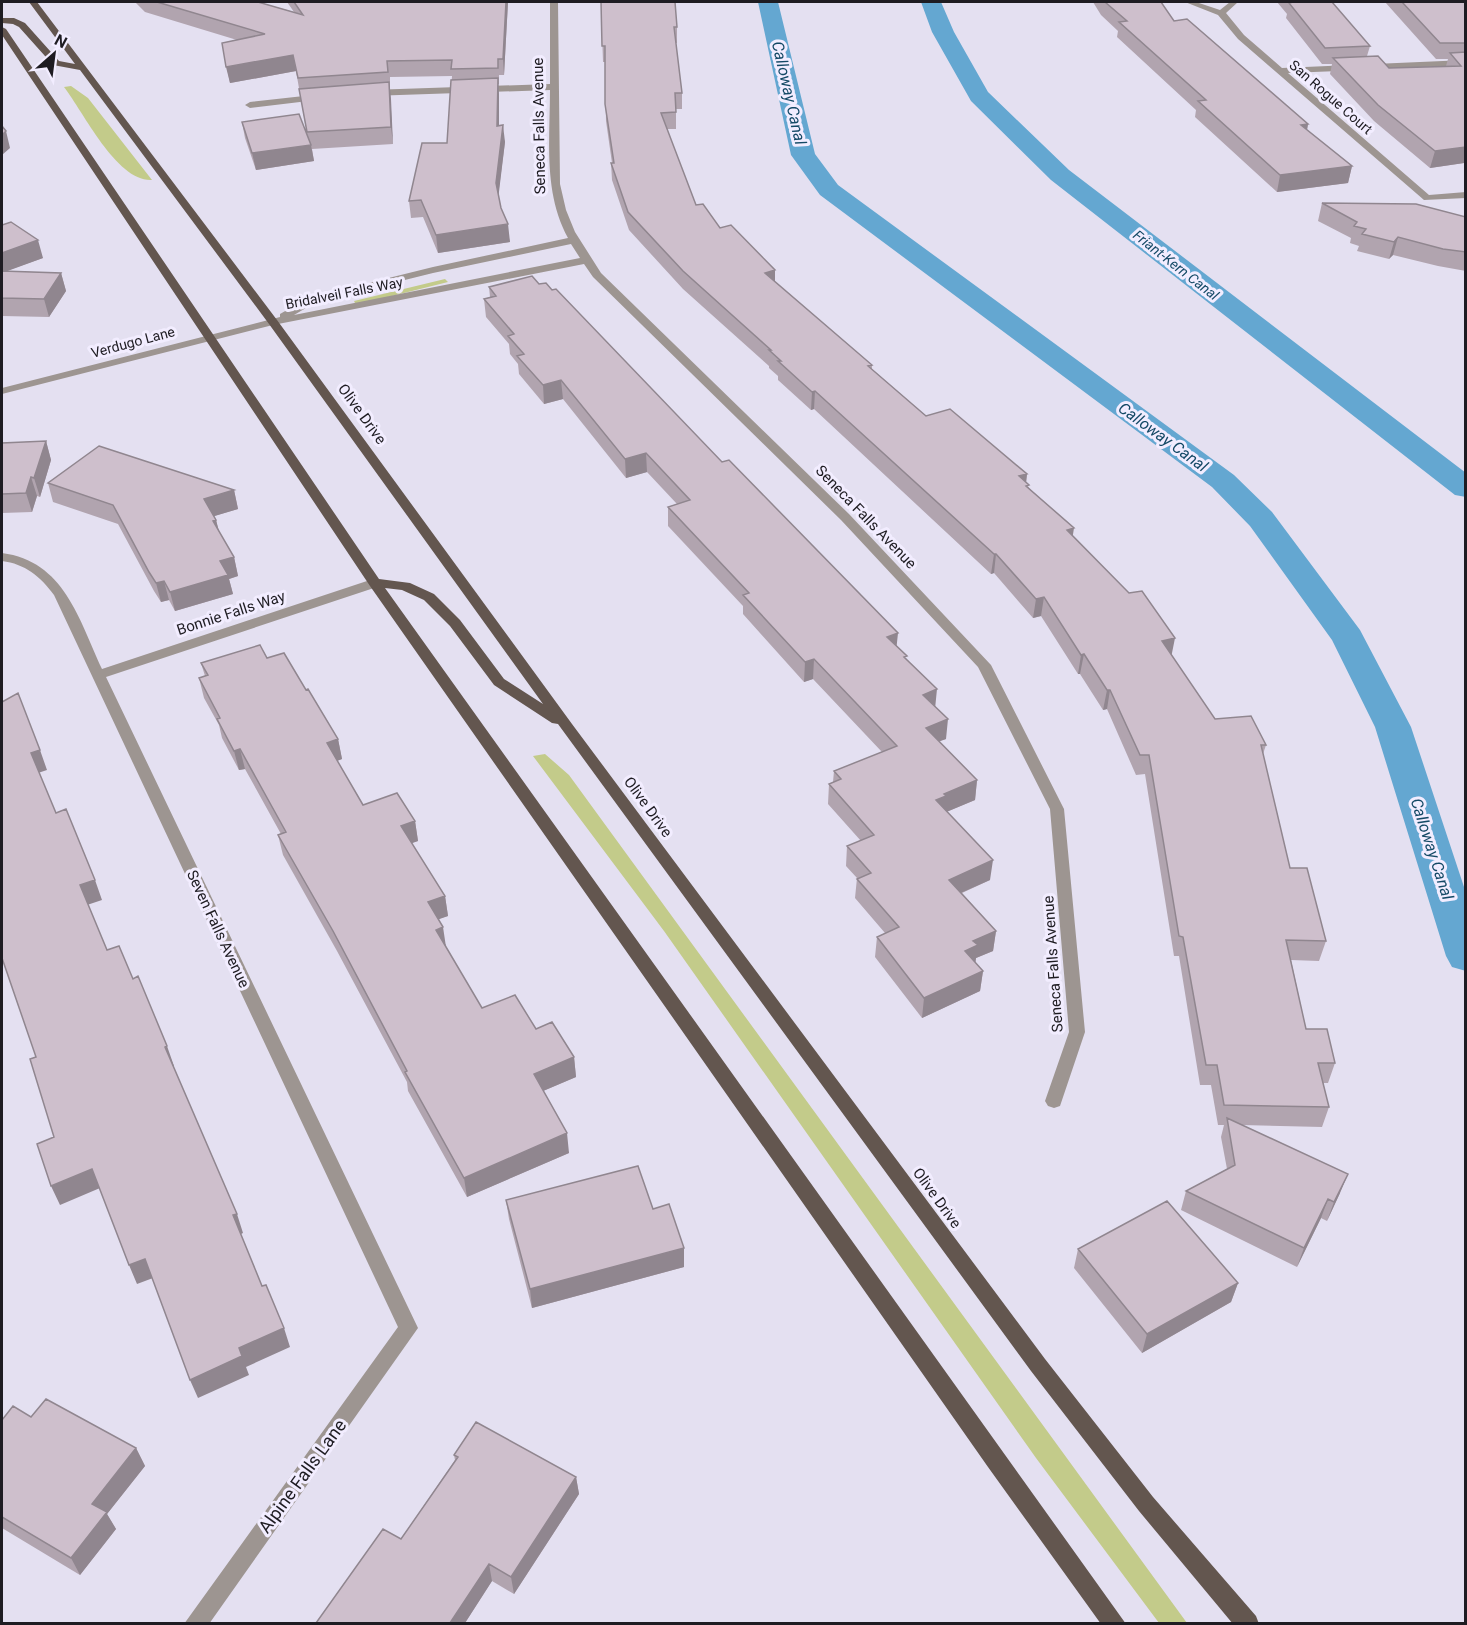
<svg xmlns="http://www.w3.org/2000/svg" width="1467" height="1625" font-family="Roboto,sans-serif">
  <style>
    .green { fill: #c3cb8a }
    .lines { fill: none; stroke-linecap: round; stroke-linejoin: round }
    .canal { fill: #64a7d1; fill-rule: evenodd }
    .minor { fill: #9d9591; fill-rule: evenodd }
    .major { fill: #63564f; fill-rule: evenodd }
    .wall { fill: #b1a4af }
    .shaded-wall { fill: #90868f }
    .building { fill: #cebfcc; stroke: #90868f; stroke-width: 1.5 }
    .labels { text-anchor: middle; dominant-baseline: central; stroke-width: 6; stroke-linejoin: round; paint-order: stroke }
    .far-street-label { font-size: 14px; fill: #1e1c22; stroke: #f2edff }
    .far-water-label { font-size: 14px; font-style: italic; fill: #144966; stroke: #f2edff }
    .street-label { font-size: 15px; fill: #1e1c22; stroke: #f2edff }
    .water-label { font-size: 16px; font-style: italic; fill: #144966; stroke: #f2edff }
    .near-street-label { font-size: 18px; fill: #1e1c22; stroke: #f2edff }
  </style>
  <rect width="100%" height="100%" fill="#e4e0f1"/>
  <path class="green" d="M71 86 88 98 152 180C117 182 84 113 64 87Z
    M445 279 448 282 356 305 354 301Z
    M545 754 569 775 1187 1623H1159L1036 1458 664 931 533 756Z"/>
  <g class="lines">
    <path class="canal" d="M758 2H778L815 154 838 185 1234 475 1272 512 1360 630 1411 727 1466 893V971L1452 967 1446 956 1375 727 1332 640 1250 526 1212 487 820 195 791 155Z
      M921 2H941L954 32 988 92 1069 170 1466 473V497L1455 495 1051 180 971 101 932 32Z"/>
    <path class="minor" d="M550 2H558L560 184 566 210 575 232 601 273 849 514 991 665 1064 809 1085 1032 1060 1106 1054 1108 1048 1106 1045 1101 1069 1032 1050 809 978 667 841 520 593 277 584 264 273 325 2 394V388L280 317V314L308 298 433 267 568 238C543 192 550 140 550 90L370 96 366 93 370 90 550 84ZM571 244 580 258 294 315 316 302 433 273Z
      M1185 2H1196L1220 10 1230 2H1238L1226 13 1244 35 1282 68 1466 60V66L1288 73 1429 195 1466 192V198L1424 200 1238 39 1218 15Z
      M322 94 327 97 325 99 250 108 245 105 250 102Z
      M2 553C64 561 79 619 102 669L370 580 375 579 382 583 380 586 106 677 418 1328 209 1624H184L398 1327 54 595C40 576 25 564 2 561Z"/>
    <path class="major" d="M29 2H37L277 320 572 724 1045 1359 1153 1497 1256 1616 1259 1624H1233L1139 1511 1031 1371 558 724 552 723 494 685 450 626 424 600 402 590 385 588 1126 1624H1101L988 1467 370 586 2 35V27L6 29 379 579 410 583 434 594 460 620 504 679 543 704 269 324 80 70 53 65 19 27 13 24 2 23V18H14L25 23 59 61 75 64Z"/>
  </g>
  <path class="wall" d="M135 2H258L294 12 287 2H508L504 75H499V84H498L499 125 505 142 498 196 501 208 510 242 438 253 423 217 411 218 409 201 447 143 452 76 390 77V88H389L393 144 312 149 314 161 256 170 245 138 242 122 307 134 296 71 230 83 222 43 237 40 145 12Z
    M601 2 677 27V43H675L682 93V109H676V129H667L696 205 775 282 872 365V369L926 416 1027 474 1026 482 1029 488 1072 535 1171 655 1215 719 1266 745 1263 754 1290 868 1326 941 1319 961 1291 960 1306 1029 1335 1063 1328 1083H1323L1329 1107 1322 1127 1242 1125 1340 1193 1327 1221 1321 1218 1297 1267 1181 1210 1186 1191 1227 1169 1221 1137 1224 1125H1218L1211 1085H1200L1179 956H1174L1145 774 1136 775 1107 709 1103 710 1080 674H1078L1041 616 1033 618 994 573 991 574 814 409 811 410 778 380V376L769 368V366L683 289 629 230 612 180 611 163H612L606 121 605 62H603Z
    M1093 2H1161L1174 21 1308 124 1307 130 1352 166 1348 183 1277 192 1195 117 1196 110 1117 37 1118 31 1101 15Z
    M1277 2H1335L1333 3 1370 46 1367 56 1389 68 1446 66 1448 59H1436L1385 2H1466V164L1464 163 1430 168 1374 121 1330 74 1332 64H1322L1286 18 1287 14Z
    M1322 203 1466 217V271L1438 266 1393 255 1389 259 1357 251 1359 246 1350 243 1351 238 1318 221Z
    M2 225 43 258 6 271 61 273 66 291 49 317 2 316Z
    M539 284 897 646 907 660 935 706 946 739 939 741 977 780 975 800 946 812 990 880 962 893 996 931 993 951 976 958 975 963 983 971 980 991 922 1018 875 957 877 937 885 933 855 898 857 878 846 866 847 846 861 841 828 804 829 784 833 782 834 771 882 752 813 679 804 682 743 614V606L668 526V507L677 504 647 472 626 478 563 399 544 404 519 374 518 364 510 354 509 344 486 317 484 299 490 297 489 287Z
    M46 441 51 460 40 497 37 496 32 512 2 513V443Z
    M48 483 234 490 238 509 214 516 216 520 219 532 234 557 238 576 229 579 233 594 175 611 169 600 161 602 154 591 118 524 53 502Z
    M267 658 306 690 338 739 342 759 337 761 363 805 415 821 418 841 411 843 445 896 448 916 438 919 446 947 482 1008 536 1029 574 1057 576 1077 543 1091 569 1153 467 1197 408 1091 407 1082 337 951 283 855 278 835 281 834 245 769 239 770 222 738 219 725 204 698 199 678 205 676 201 663Z
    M506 1200 653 1209 684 1267 532 1308 509 1219Z
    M1078 1249 1238 1283 1231 1302 1142 1353 1074 1268Z
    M31 1417 136 1448 145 1466 107 1514 116 1529 80 1575 2 1528V1420Z
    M454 1455 576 1477 579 1494 514 1594 492 1581 465 1623H316L401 1539 455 1460Z"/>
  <path class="shaded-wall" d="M506 2H508L504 75 503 59Z
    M293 55 296 71 230 83 226 67Z
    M498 78 499 94V142L497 126Z
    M389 82 391 99 393 144 391 127Z
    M1308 124 1305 141 1301 125Z
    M503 125 505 142 498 200 496 183Z
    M6 131 10 148 2 155V135Z
    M311 145 314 161 256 170 252 153Z
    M1466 147V159L1464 163 1430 168 1435 151Z
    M1352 166 1348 183 1277 192 1280 175Z
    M508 224 510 242 438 253 436 235Z
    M1398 237 1393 255 1389 259 1394 242Z
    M38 240 43 258 2 273V253Z
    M775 270V288L765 273Z
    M61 273 66 291 49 317 44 299Z
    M561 380 563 399 544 404 543 385Z
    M815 391 814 409 811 410 812 392Z
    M46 441 51 460 40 497 34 478Z
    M646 453 647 472 626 478 625 459Z
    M1027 474 1025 492 1019 476Z
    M31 477 37 496 32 512 26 493Z
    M234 490 238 509 208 518 204 499Z
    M216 520 221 539 213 521Z
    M1074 528 1071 547 1067 530Z
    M994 554H996L994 573 991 574Z
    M234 557 238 576 229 579 233 594 175 611 170 592 220 561Z
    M164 581 169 600 161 602 156 583Z
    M1044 597 1041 616 1033 618 1036 599Z
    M898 633 896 652 887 637Z
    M1175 638 1171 658 1162 641Z
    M1084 654 1080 674H1078L1081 655Z
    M814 659 813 679 804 682 805 662Z
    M937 689 935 709 923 695Z
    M1107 690H1110L1107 709 1103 710Z
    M948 719 946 739 924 747 926 728Z
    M338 739 342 759 331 763 327 743Z
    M240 749 245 769 239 770 234 751Z
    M40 750 47 770 38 773 31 753Z
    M977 780 975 800 944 813 936 800 944 794Z
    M415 821 418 841 404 846 401 826Z
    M993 860 990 880 947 899 949 880Z
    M95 880 102 900 87 905 80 885Z
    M445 896 448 916 431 922 428 902Z
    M443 927 446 947 436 930Z
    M996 931 993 951 976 958 975 965 965 951 973 941Z
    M983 971 980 991 922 1018 924 998Z
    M167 1046 174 1066 172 1067 165 1047Z
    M574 1057 576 1077 536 1094 534 1074Z
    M567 1133 569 1153 467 1197 464 1178Z
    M92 1169 100 1188 60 1205 51 1186Z
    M1348 1174 1340 1193 1327 1221 1334 1202Z
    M1328 1199 1321 1218 1297 1267 1304 1248Z
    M237 1214 243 1233 239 1235 233 1215Z
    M684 1248V1267L532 1308 530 1289Z
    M145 1259 153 1278 137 1284 129 1265Z
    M1238 1283 1231 1302 1142 1353 1147 1334Z
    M284 1328 290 1347 246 1367 249 1375 198 1398 190 1380 239 1348Z
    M136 1448 145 1466 107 1514 116 1529 80 1575 71 1558 92 1504Z
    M576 1477 579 1494 514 1594 511 1577Z
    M489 1564 492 1581 465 1623H450Z"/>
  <path class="building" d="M157 2H258L303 15 294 2H506L503 59H498V68L451 69 452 60 387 61 388 72 298 78 293 55 226 67 222 43 265 34Z
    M601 2H675L677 27H674L682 93H675L676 112 661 113 696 205 703 204 720 228 731 225 775 270 765 273 872 365 868 366 926 416 950 409 1027 474 1019 476 1029 485 1026 486 1074 528 1067 530 1129 593 1142 591 1175 638 1162 641 1215 719 1251 716 1266 745H1261L1290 868H1307L1326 941 1286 940 1306 1029H1327L1335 1063H1318L1329 1107 1224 1105 1217 1065H1206L1183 937 1179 936 1149 755H1140L1110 690H1107L1084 654 1081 655 1044 597 1036 599 996 554H994L815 391 812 392 778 361H781L769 350H771L683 271 628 212 611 163H614L605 104V46H602Z
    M1105 2H1161L1174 21 1187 19 1308 124 1301 125 1352 166 1280 175 1198 101 1206 100 1119 22 1127 21Z
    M1293 2H1332L1370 46 1325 48 1289 3Z
    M1402 2H1466V43H1440Z
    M1466 52V147L1435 151 1378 105 1333 58 1378 56 1389 68 1461 66 1450 53Z
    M498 78 497 126 503 125 496 183 501 208 508 224 436 235 421 200 409 201 422 143H447L451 80Z
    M389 82 391 127 307 132 299 89Z
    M299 114 311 145 252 153 242 122Z
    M2 126 6 131 2 135Z
    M1322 203 1416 204 1466 217V252L1443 249 1398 237 1394 242 1362 234 1366 229 1354 226 1357 222Z
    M11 222 38 240 2 253V225Z
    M2 271 61 273 44 299 2 298Z
    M532 276 539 284 546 283 552 290 556 289 722 462 729 460 898 633 887 637 907 656 904 657 937 689 923 695 948 719 926 728 977 780 944 794 946 796 936 800 993 860 949 880 996 931 973 941 978 945 965 951 983 971 924 998 877 937 899 927 857 879 871 873 847 846 874 835 829 784 841 779 834 771 897 746 814 659 805 662 743 595 749 593 668 507 690 500 646 453 625 459 561 380 543 385 517 356 524 354 508 336 514 334 484 299 496 296 489 287Z
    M46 441 34 478 31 477 26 493 2 494V443Z
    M99 446 234 490 204 499 216 520 213 521 234 557 220 561 228 575 170 592 164 581 156 583 149 572 113 505 48 483Z
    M260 645 267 658 284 653 306 690 308 689 338 739 327 743 363 805 397 793 415 821 401 826 445 896 428 902 443 927 436 930 482 1008 515 995 536 1029 552 1022 574 1057 534 1074 567 1133 464 1178 405 1072 407 1071 333 931 278 835 286 832 240 749 234 751 217 719 220 718 199 678 208 675 201 663Z
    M18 693 40 750 31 753 56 813 66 809 95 880 80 885 107 950 119 946 133 979 138 976 167 1046 165 1047 237 1214 233 1215 262 1286 266 1285 284 1328 239 1348 242 1356 190 1380 145 1259 129 1265 92 1169 51 1186 37 1144 54 1137 30 1059 36 1057 2 958V702Z
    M1227 1118 1348 1174 1334 1202 1328 1199 1304 1248 1186 1191 1235 1165Z
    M638 1166 653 1209 669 1204 684 1248 530 1289 506 1200Z
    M1167 1201 1238 1283 1147 1334 1078 1249Z
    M46 1399 136 1448 92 1504 107 1512 71 1558 2 1517V1420L13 1406 31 1417Z
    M476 1422 576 1477 511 1577 489 1564 450 1623H316L383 1529 401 1539 458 1457 454 1455Z"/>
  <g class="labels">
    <g class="far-street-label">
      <text transform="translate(1331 97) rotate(41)">San Rogue Court</text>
      <text transform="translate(344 293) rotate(-11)">Bridalveil Falls Way</text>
      <text transform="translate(133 342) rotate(-15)">Verdugo Lane</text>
    </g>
    <g class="far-water-label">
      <text transform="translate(1176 265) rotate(38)">Friant-Kern Canal</text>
    </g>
    <g class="street-label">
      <text transform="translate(539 126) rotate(-91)">Seneca Falls Avenue</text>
      <text transform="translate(362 414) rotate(54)">Olive Drive</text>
      <text transform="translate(866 517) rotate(46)">Seneca Falls Avenue</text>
      <text transform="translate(231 613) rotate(-18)">Bonnie Falls Way</text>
      <text transform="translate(648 807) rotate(54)">Olive Drive</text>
      <text transform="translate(218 929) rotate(65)">Seven Falls Avenue</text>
      <text transform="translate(1053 964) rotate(-94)">Seneca Falls Avenue</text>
      <text transform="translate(937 1198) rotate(54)">Olive Drive</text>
    </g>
    <g class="water-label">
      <text transform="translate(789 93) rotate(77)">Calloway Canal</text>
      <text transform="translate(1163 437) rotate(36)">Calloway Canal</text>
      <text transform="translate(1432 849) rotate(72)">Calloway Canal</text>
    </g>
    <g class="near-street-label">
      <text transform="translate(302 1476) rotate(-54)">Alpine Falls Lane</text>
    </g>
  </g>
  <rect width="1467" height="1625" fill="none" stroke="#1e1c22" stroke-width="6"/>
  <g transform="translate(54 54) rotate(28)" stroke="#f2edff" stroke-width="4.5" paint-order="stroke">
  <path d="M0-4.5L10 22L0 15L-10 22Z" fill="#1e1c22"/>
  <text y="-9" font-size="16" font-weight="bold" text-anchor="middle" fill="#1e1c22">N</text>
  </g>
</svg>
